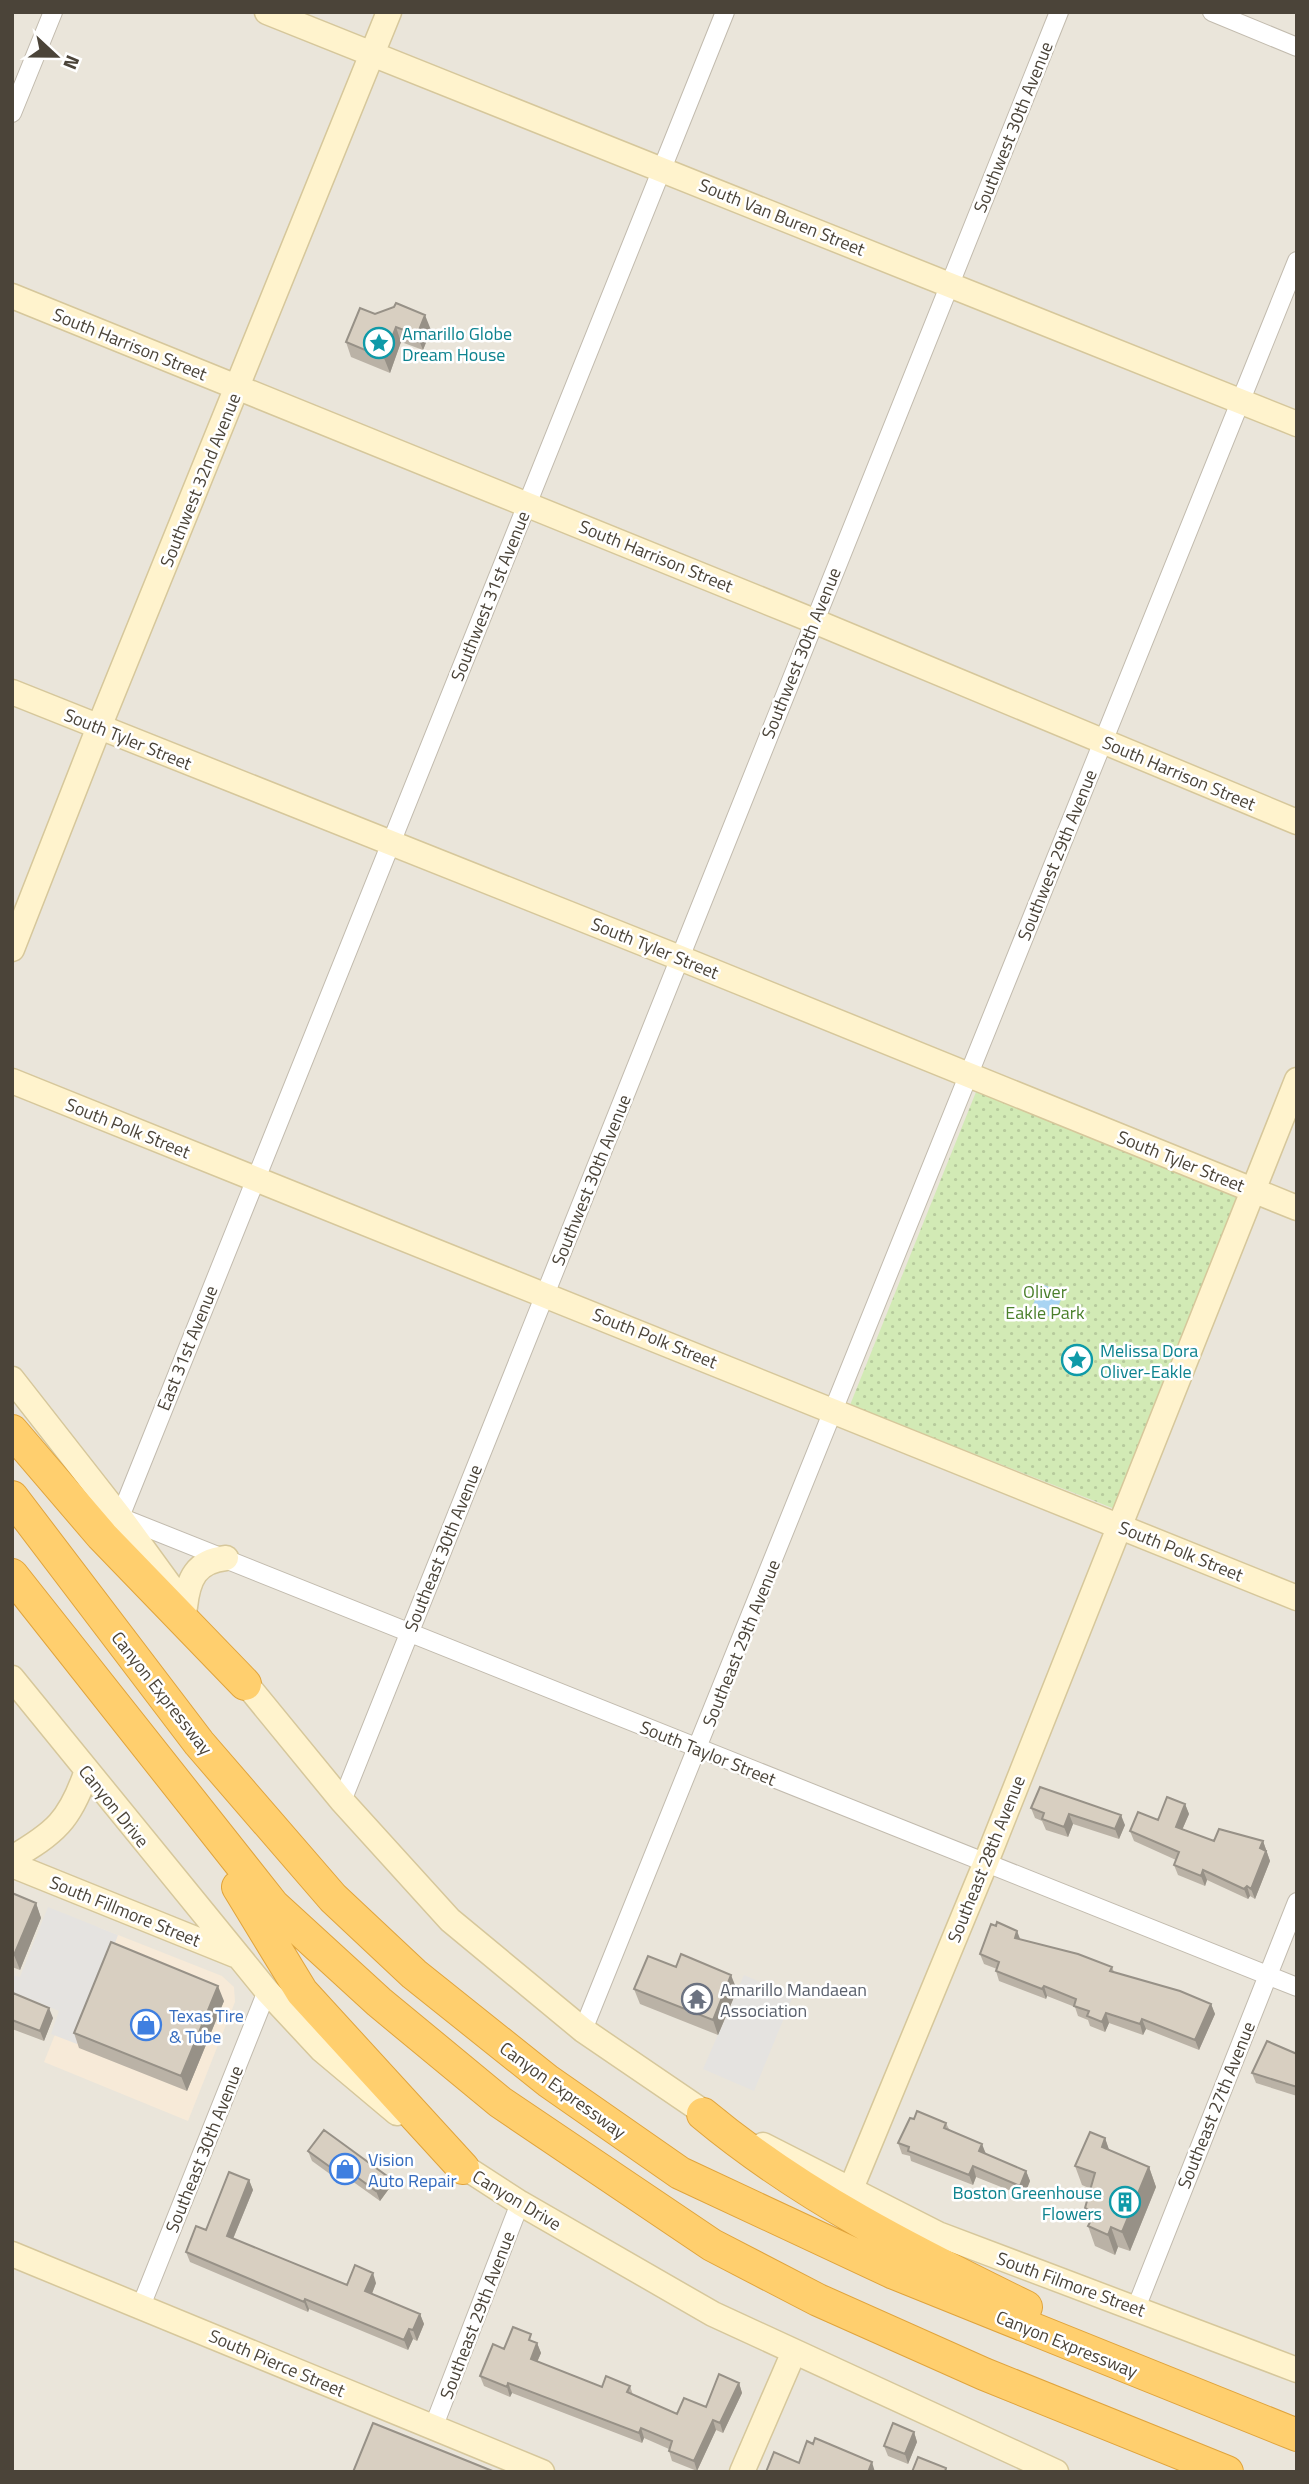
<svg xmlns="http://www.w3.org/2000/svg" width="1309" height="2484" font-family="'Titillium Web',sans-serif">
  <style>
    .residential { fill: #eae5da }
    .commercial { fill: #f7ead8 }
    .park { fill: url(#park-dots) }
    .parking { fill: #e5e3e0 }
    .water { fill: #a9d4f2 }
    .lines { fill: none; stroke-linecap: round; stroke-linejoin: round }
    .street-casing { stroke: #c2bbae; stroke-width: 20 }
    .secondary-casing { stroke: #d6c79b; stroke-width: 27 }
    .highway-casing { stroke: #e0a43c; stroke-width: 34 }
    .street { stroke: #fff; stroke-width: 18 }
    .secondary { stroke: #fff3cd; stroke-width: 24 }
    .highway { stroke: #ffcf6e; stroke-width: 32 }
    .wall { fill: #bab2a6 }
    .shaded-wall { fill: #979187 }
    .building { fill: #d8cfc1; stroke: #979187; stroke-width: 2 }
    .labels { text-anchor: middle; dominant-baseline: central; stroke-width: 5; stroke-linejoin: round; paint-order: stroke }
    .street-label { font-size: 18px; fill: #4b4439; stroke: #fff }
    .culture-label { font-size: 18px; fill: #0d838f; stroke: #fff; text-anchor: start }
    .park-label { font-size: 18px; fill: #4a7f2a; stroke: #fff }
    .worship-label { font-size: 18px; fill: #5b616d; stroke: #fff; text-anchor: start }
    .shop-label { font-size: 18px; fill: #366cbe; stroke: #fff; text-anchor: start }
  </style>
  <defs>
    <pattern id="park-dots" width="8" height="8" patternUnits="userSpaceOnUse" patternTransform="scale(1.75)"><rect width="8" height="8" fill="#d2eab5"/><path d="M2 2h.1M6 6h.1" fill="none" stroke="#b6ca9c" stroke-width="1.8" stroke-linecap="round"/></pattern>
  </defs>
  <rect width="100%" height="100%" fill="#f6f3ec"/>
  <path class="residential" d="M12 12H1297V2472H12Z"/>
  <path class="commercial" d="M98 1927 222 1976 234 1987 235 2002 188 2121 44 2062Z"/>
  <path class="park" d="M976 1092 1240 1198 1115 1509 850 1405Z"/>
  <path class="parking" d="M48 1907 118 1935 110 1956 113 1959 77 2044 51 2034 59 2011 18 1994 12 2008V1975L20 1977Z
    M744 1975 793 1996 754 2091 703 2069Z"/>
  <path class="water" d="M1042 1284 1064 1293 1053 1318 1031 1309Z"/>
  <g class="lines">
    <g class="street-casing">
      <path id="street" d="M725 12 120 1517 1297 1987
        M1212 12 1297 47
        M12 113 53 12
        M342 1801 1059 12
        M583 2030 1297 261
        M141 2306 267 1991
        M1136 2308 1297 1902
        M433 2428 520 2203"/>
    </g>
    <g class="secondary-casing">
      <path id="secondary" d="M267 12 1297 424
        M12 296 814 621 1297 822
        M12 692 680 958 1297 1208
        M12 949 99 727 389 12
        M12 1081 1297 1598
        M12 1379 120 1517 184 1605
        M185 1607C188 1579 196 1561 226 1558
        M234 1669 342 1801 450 1920 583 2030 718 2122
        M12 1678 267 1991 322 2050 397 2113
        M12 1858C55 1833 70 1820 86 1773
        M12 1865 235 1955
        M763 2145 938 2234 1297 2370
        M449 2157 520 2203 713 2314 1056 2472
        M850 2191 986 1862 1297 1080
        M12 2254 542 2472
        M742 2472 793 2354"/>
    </g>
    <g class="highway-casing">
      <path id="highway" d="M12 1431 102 1536 245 1684
        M12 1497 199 1743 333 1898 414 1974 548 2081 680 2173 894 2273 1297 2435
        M12 1575 273 1905 379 2002 500 2102 712 2245 818 2300 984 2374 1227 2472
        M238 1887 302 1992 463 2168
        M703 2114C800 2195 913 2252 1026 2307"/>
    </g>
    <use href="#street" class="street"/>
    <use href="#secondary" class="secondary"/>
    <use href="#highway" class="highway"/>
  </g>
  <path class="wall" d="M375 314 431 330 423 350 401 342 390 373 351 357 346 342Z
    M1040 1787 1125 1825 1119 1839 1073 1824 1068 1837 1046 1830 1042 1821 1035 1818 1031 1808Z
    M1185 1804 1189 1814 1182 1830 1214 1841H1263L1270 1861 1255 1899 1250 1896 1248 1899 1207 1880 1205 1886 1178 1875 1174 1865 1176 1860 1134 1841 1130 1831 1158 1820Z
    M12 1893 36 1903 41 1918 20 1970 12 1967Z
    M1021 1940 1112 1967 1114 1972 1211 2004 1215 2014 1199 2050 1146 2029 1143 2035 1109 2023 1105 2032 1090 2026 1088 2020 1078 2016 1075 2007 1047 1996 1046 1999 999 1981 996 1971 997 1969 984 1964 980 1954Z
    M634 1989 737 1990 718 2035 640 2004Z
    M13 1993 53 2018 44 2041 12 2029Z
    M224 2001 187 2091 79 2048 74 2033Z
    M1297 2054V2096L1256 2083 1252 2073Z
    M914 2119 946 2123 949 2129 986 2154 1026 2171 1030 2181 1024 2196 976 2177 973 2185 911 2161 910 2156 902 2154 898 2143Z
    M1105 2138 1109 2151 1149 2167 1156 2187 1130 2251 1118 2247 1115 2255 1095 2246 1088 2226 1090 2223 1085 2208 1091 2189 1082 2185 1075 2166Z
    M308 2151 391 2186 380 2201 345 2176 341 2182 312 2161Z
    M249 2180 253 2190 233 2239 347 2285 376 2283 372 2294 420 2314 424 2324 417 2341 413 2339 408 2350 309 2309 308 2312 190 2262 186 2252Z
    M534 2342 537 2343 541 2353 537 2362 602 2387 630 2386 633 2395 677 2414 706 2407 739 2383 742 2393 723 2433 716 2430 697 2471 672 2461 669 2451V2449L644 2438 642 2443 512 2393 510 2397 484 2386 480 2376 504 2349Z
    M914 2432 917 2442 908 2464 888 2456 884 2446Z"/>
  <path class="shaded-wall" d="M425 315 431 330 423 350 417 335Z
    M396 327 401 342 390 373 384 358Z
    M1185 1804 1189 1814 1179 1837 1176 1827Z
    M1069 1814 1073 1824 1068 1837 1064 1827Z
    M1121 1815 1125 1825 1119 1839 1115 1829Z
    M1263 1841 1270 1861 1255 1899 1251 1889 1260 1848Z
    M1203 1870 1207 1880 1205 1886 1201 1876Z
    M1247 1886 1250 1896 1248 1899 1244 1889Z
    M36 1903 41 1918 20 1970 14 1955Z
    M1017 1931 1021 1941 1015 1938Z
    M731 1975 737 1990 718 2035 713 2020Z
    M218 1986 224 2001 187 2091 181 2076Z
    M1044 1986 1047 1996 1046 1999 1042 1989Z
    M1211 2004 1215 2014 1199 2050 1195 2040Z
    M49 2008 53 2018 44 2041 40 2031Z
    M1106 2013 1109 2023 1105 2032 1102 2022Z
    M1142 2019 1146 2029 1143 2035 1140 2024Z
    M1105 2138 1112 2158 1102 2147Z
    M982 2144 986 2154 979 2151Z
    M342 2166 345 2176 341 2182 337 2172Z
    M973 2166 976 2177 973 2185 969 2175Z
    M1149 2167 1156 2187 1130 2251 1122 2232Z
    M1026 2171 1030 2181 1024 2196 1020 2186Z
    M387 2176 391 2186 380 2201 376 2191Z
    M249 2180 253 2190 230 2246 227 2236Z
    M1111 2227 1118 2247 1115 2255 1108 2235Z
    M373 2273 376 2283 369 2301 365 2291Z
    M305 2299 309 2309 308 2312 304 2302Z
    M420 2314 424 2324 417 2341 413 2330Z
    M409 2329 413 2339 408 2350 404 2340Z
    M537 2343 541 2353 534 2369 531 2359Z
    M508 2383 512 2393 510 2397 507 2387Z
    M739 2383 742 2393 723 2433 720 2423Z
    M713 2420 716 2430 697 2471 694 2461Z
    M641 2428 644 2438 642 2443 639 2433Z
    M914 2432 917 2442 908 2464 905 2454Z
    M872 2462 875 2472H868Z"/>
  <path class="building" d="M396 303 425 315 417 335 396 327 384 358 346 342 360 308 375 314 394 307Z
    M1040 1787 1121 1815 1115 1829 1069 1814 1064 1827 1042 1819 1044 1813 1031 1808Z
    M1167 1797 1185 1804 1176 1827 1214 1841 1219 1829 1263 1841 1260 1848 1266 1851 1251 1889 1247 1886 1244 1889 1203 1870 1201 1876 1174 1865 1179 1852 1130 1831 1138 1812 1158 1820Z
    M12 1893 36 1903 14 1955 12 1954Z
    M997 1922 1017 1931 1015 1938 1078 1954 1112 1967 1110 1971 1180 1991 1211 2004 1195 2040 1142 2019 1140 2024 1106 2013 1102 2022 1087 2016 1089 2011 1074 2006 1076 1999 1044 1986 1042 1989 996 1971 999 1962 980 1954 991 1924 996 1926Z
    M111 1942 218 1986 181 2076 74 2033Z
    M681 1954 731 1975 713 2020 634 1989 648 1956 676 1967Z
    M13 1993 49 2008 40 2031 12 2020Z
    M1267 2041 1297 2054V2087L1252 2073Z
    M917 2111 946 2123 944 2128 982 2144 979 2151 1026 2171 1020 2186 973 2166 969 2175 908 2151 909 2147 898 2143 910 2118 914 2119Z
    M324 2130 387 2176 376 2191 342 2166 337 2172 308 2151Z
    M1090 2132 1105 2138 1102 2147 1149 2167 1122 2232 1111 2227 1108 2235 1088 2226 1095 2213 1085 2208 1095 2173 1075 2166Z
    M229 2172 249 2180 227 2236 347 2285 355 2265 373 2273 365 2291 420 2314 413 2330 409 2329 404 2340 305 2299 304 2302 186 2252 196 2226 206 2230Z
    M513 2327 531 2334 529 2340 537 2343 531 2359 602 2387 606 2376 630 2386 627 2392 677 2414 684 2398 706 2407 719 2374 739 2383 720 2423 713 2420 694 2461 669 2451 672 2441 641 2428 639 2433 508 2383 507 2387 480 2376 493 2344 504 2349Z
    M373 2423 495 2472H353Z
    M893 2423 914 2432 905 2454 884 2446Z
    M815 2438 872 2462 868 2472H766L774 2452 799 2463 807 2441 813 2444Z
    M918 2457 946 2468 945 2472H912Z"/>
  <defs>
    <g id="sight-ring" transform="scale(1.575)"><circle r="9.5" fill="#fff" stroke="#0f9aa8" stroke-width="1.5"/><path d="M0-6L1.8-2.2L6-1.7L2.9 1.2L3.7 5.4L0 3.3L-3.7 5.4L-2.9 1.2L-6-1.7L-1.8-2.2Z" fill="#0f9aa8"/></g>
    <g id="temple-ring" transform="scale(1.575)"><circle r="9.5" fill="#fff" stroke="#6b7280" stroke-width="1.5"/><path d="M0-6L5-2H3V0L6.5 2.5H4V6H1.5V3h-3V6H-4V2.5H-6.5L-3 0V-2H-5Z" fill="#6b7280"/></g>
    <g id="shop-ring" transform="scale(1.575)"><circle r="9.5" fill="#fff" stroke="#3f7fe0" stroke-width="1.5"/><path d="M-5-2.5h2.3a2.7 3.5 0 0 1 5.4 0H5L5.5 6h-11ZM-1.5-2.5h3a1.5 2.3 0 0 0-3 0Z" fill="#3f7fe0"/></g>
    <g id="building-ring" transform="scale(1.575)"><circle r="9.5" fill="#fff" stroke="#0f9aa8" stroke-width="1.5"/><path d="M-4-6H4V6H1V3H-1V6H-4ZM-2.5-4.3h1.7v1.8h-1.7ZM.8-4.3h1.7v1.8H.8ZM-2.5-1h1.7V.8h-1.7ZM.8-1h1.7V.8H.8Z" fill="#0f9aa8"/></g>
  </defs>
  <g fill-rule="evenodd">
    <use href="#sight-ring" x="379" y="343"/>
    <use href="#sight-ring" x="1077" y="1360"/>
    <use href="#temple-ring" x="697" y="1999"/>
    <use href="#shop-ring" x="146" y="2025"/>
    <use href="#shop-ring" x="345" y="2169"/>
    <use href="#building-ring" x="1125" y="2202"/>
  </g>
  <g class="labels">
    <g class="street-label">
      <text transform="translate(1013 127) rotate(-68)">Southwest 30th Avenue</text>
      <text transform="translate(782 217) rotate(22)">South Van Buren Street</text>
      <text transform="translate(130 344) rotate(22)">South Harrison Street</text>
      <text transform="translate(200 480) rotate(-68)">Southwest 32nd Avenue</text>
      <text transform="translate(656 556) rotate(22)">South Harrison Street</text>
      <text transform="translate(490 596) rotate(-68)">Southwest 31st Avenue</text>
      <text transform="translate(801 653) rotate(-68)">Southwest 30th Avenue</text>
      <text transform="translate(128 739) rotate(22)">South Tyler Street</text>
      <text transform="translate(1179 773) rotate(23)">South Harrison Street</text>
      <text transform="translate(1057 855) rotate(-68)">Southwest 29th Avenue</text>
      <text transform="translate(655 948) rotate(22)">South Tyler Street</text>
      <text transform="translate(128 1128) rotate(22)">South Polk Street</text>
      <text transform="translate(1181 1161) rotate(22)">South Tyler Street</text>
      <text transform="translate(591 1180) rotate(-68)">Southwest 30th Avenue</text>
      <text transform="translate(655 1338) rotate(22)">South Polk Street</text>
      <text transform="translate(187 1348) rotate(-68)">East 31st Avenue</text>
      <text transform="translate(443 1548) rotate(-68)">Southeast 30th Avenue</text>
      <text transform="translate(1181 1551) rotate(22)">South Polk Street</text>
      <text transform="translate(741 1643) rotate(-68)">Southeast 29th Avenue</text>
      <text transform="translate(162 1693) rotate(52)">Canyon Expressway</text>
      <text transform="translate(708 1753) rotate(22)">South Taylor Street</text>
      <text transform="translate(114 1806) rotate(51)">Canyon Drive</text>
      <text transform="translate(986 1859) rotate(-68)">Southeast 28th Avenue</text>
      <text transform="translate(125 1911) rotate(22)">South Fillmore Street</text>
      <text transform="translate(563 2090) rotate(36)">Canyon Expressway</text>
      <text transform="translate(1216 2105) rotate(-68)">Southeast 27th Avenue</text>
      <text transform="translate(204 2149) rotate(-68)">Southeast 30th Avenue</text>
      <text transform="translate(517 2200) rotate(31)">Canyon Drive</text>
      <text transform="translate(1071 2284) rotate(20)">South Filmore Street</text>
      <text transform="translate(477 2315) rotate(-69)">Southeast 29th Avenue</text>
      <text transform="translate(1067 2344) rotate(22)">Canyon Expressway</text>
      <text transform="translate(277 2363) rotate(23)">South Pierce Street</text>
    </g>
    <g class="culture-label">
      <text x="402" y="333">Amarillo Globe<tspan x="402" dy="21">Dream House</tspan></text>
      <text x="1100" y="1350">Melissa Dora<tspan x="1100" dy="21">Oliver-Eakle</tspan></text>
      <text x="1102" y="2192" text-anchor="end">Boston Greenhouse<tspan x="1102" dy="21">Flowers</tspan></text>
    </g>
    <g class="park-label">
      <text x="1045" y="1291">Oliver<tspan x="1045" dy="21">Eakle Park</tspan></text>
    </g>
    <g class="worship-label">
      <text x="720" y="1989">Amarillo Mandaean<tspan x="720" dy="21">Association</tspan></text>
    </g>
    <g class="shop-label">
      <text x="169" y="2015">Texas Tire<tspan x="169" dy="21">&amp; Tube</tspan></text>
      <text x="368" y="2159">Vision<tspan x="368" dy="21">Auto Repair</tspan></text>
    </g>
  </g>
  <rect width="1309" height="2484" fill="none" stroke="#4b4439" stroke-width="28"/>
  <g transform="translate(56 56) rotate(112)" stroke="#ffffff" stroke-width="5" paint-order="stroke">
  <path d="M0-5L12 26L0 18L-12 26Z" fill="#4b4439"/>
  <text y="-10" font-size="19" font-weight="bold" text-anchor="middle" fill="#4b4439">N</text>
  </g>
</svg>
